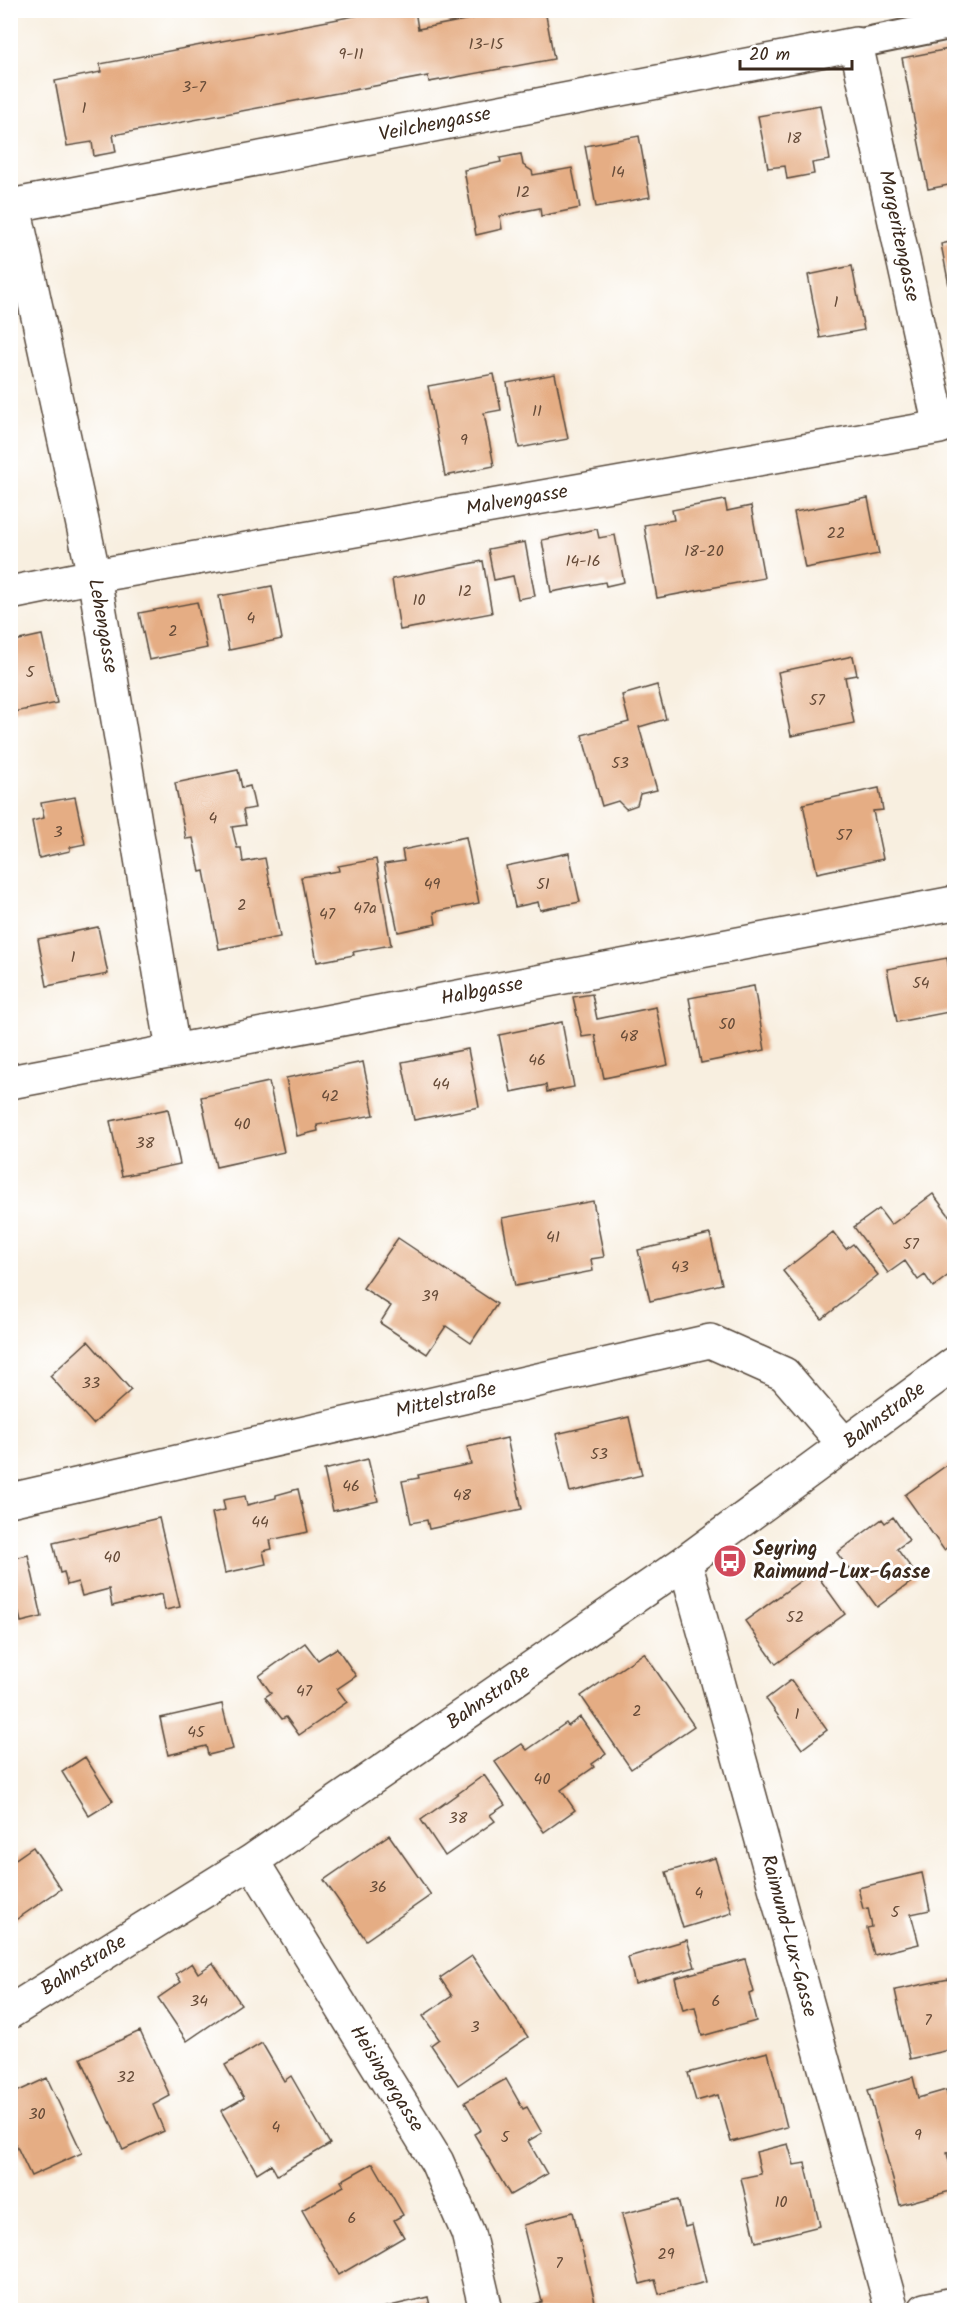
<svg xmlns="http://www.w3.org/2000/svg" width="965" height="2321" font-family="Kalam,sans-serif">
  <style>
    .building { fill: #e5ad84 }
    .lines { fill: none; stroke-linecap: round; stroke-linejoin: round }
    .pedestrian-casing { stroke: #57483b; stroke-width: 32 }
    .minor-casing { stroke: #57483b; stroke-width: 36 }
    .pedestrian { stroke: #fff; stroke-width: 28 }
    .minor { stroke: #fff; stroke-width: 33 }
    .labels { text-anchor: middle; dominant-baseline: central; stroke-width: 6; stroke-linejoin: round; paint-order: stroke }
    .number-label { font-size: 16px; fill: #664b38 }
    .street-label { font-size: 20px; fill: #3b2a1e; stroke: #fff }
    .poi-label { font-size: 20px; font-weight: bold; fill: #3b2a1e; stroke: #fff; text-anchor: start }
  </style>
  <rect width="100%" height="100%" fill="#fff"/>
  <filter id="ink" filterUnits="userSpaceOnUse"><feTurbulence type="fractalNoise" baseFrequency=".0167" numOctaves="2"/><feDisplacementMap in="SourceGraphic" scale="12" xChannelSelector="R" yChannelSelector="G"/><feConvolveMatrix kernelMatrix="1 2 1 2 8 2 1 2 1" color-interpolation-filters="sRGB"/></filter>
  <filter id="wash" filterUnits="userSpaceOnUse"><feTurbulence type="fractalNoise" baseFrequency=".008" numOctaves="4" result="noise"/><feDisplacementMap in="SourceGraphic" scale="24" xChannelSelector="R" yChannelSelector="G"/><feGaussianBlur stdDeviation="1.35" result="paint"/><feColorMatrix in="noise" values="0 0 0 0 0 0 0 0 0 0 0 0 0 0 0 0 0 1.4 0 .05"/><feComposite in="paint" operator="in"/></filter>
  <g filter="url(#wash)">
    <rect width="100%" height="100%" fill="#f8efe0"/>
    <g id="blocks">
      <path class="building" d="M386 10H415L418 29 517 10H545L554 59 429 82 428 76 113 135 116 152 94 156 92 142 67 146 55 81 101 72 100 64Z
        M954 48V184L928 189 902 58Z
        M820 105 830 160 812 163 814 174 787 179 785 166 768 168 758 116Z
        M639 136 650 197 596 207 585 146Z
        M521 154 523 165 532 171 533 175 572 168 580 208 541 216 540 208 500 216 502 229 476 235 464 170 501 162 500 158Z
        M954 241V300L952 301 941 244Z
        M852 266 864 330 820 338 808 275Z
        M494 374 501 410 484 413 494 466 445 476 428 386Z
        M555 374 568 439 519 448 507 383Z
        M868 498 879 554 805 568 794 512Z
        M725 500 727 511 751 506 764 578 657 598 644 525 674 520 672 510Z
        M597 529 599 538 615 535 624 582 606 586 605 582 551 592 542 540Z
        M525 542 535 596 518 599 513 576 494 580 488 549Z
        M483 561 492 613 400 630 392 579Z
        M272 586 282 639 229 650 219 596Z
        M197 602 207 648 149 660 139 613Z
        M42 635 57 703 10 713V642Z
        M853 656 857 675 845 677 854 723 791 736 778 672Z
        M657 685 666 719 639 727 657 790 640 794 637 805 626 809 618 801 602 806 582 735 629 722 622 695Z
        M238 770 242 788 250 786 255 808 243 810 246 825 232 827 237 848H241L243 862 265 858 280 937 219 949 204 871 200 872 193 838 186 839 175 783Z
        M879 788 883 810 873 811 883 859 817 873 803 804Z
        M75 797 85 844 70 847V851L39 858 32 821 44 818 41 803Z
        M466 837 479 903 434 912 436 924 398 932 384 864 404 861 402 850Z
        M569 853 580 902 540 910 538 902 515 907 506 866Z
        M376 859 391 945 353 952 354 955 317 962 301 877 339 871 338 866Z
        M98 927 108 974 47 986 38 939Z
        M947 958 954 997V1011L897 1022 887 969Z
        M754 986 765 1050 701 1063 689 998Z
        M592 994 597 1019 656 1007 668 1065 604 1078 595 1035 582 1037 573 997Z
        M562 1022 574 1087 547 1092 546 1085 511 1092 499 1035Z
        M468 1049 479 1107 414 1120 402 1062Z
        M363 1062 374 1115 317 1125 318 1131 297 1136 286 1078Z
        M269 1082 284 1152 216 1167 201 1097Z
        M168 1109 180 1164 122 1176 110 1121Z
        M933 1194 954 1222V1271L933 1287 925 1275 918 1280 905 1261 888 1273 854 1227 879 1209 891 1225Z
        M593 1201 604 1257 591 1259 593 1271 515 1286 502 1218Z
        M833 1232 846 1249 853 1244 878 1275 822 1319 783 1271Z
        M710 1234 722 1284 650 1301 638 1250Z
        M398 1238 497 1304 471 1343 446 1326 427 1354 380 1323 391 1306 363 1288Z
        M88 1341 131 1390 93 1424 50 1376Z
        M629 1417 642 1475 570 1492 556 1434Z
        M507 1438 522 1509 429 1529 427 1520 411 1523 402 1481 419 1478 418 1475 471 1464 467 1447Z
        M368 1459 378 1501 333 1511 324 1470Z
        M954 1460V1542L944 1550 905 1495Z
        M298 1489 308 1532 270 1540 272 1549 263 1551 266 1564 225 1573 212 1513 225 1510 223 1500 245 1496 247 1505 276 1498V1495Z
        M893 1517 909 1540 897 1549 918 1577 877 1607 837 1553 882 1519 885 1523Z
        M159 1518 180 1607 165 1610 162 1594 112 1606 109 1589 82 1596 78 1582 67 1585 64 1572 60 1573 53 1543Z
        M28 1555 42 1617 21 1622 10 1577V1559Z
        M814 1571 845 1614 776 1664 745 1621Z
        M305 1643 318 1660 337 1648 356 1676 337 1689 347 1702 299 1735 286 1717 282 1719 265 1697 271 1693 259 1676Z
        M644 1653 694 1726 631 1769 581 1696Z
        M791 1680 827 1730 802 1749 766 1699Z
        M222 1704 233 1749 208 1755 206 1746 168 1755 160 1718Z
        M580 1717 606 1754 592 1764 594 1767 561 1790 575 1810 544 1832 495 1762 522 1744 527 1750 566 1723 568 1726Z
        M85 1757 113 1801 89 1816 62 1772Z
        M484 1775 505 1805 490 1815 495 1821 445 1856 421 1820Z
        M389 1835 431 1895 366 1940 324 1880Z
        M33 1847 61 1889 14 1921 10 1915V1863Z
        M715 1858 732 1913 683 1928 666 1872Z
        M922 1873 930 1910 911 1914 919 1944 874 1955 867 1928 872 1927 868 1908 863 1909 858 1888Z
        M687 1940 695 1967 635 1984 628 1957Z
        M472 1956 528 2037 458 2085 431 2045 439 2039 423 2016 452 1996 440 1978Z
        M745 1959 754 1992 749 1994 756 2021 702 2036 695 2007 683 2010 675 1978Z
        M192 1963 198 1973 213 1963 241 2004 187 2041 158 1998 181 1982 176 1974Z
        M954 1978V2049L910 2059 895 1990Z
        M140 2031 170 2096 153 2105 164 2131 123 2150 81 2058Z
        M262 2043 284 2081 291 2076 330 2144 277 2175 271 2164 257 2173 221 2111 244 2098 225 2065Z
        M768 2052 787 2127 731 2142 718 2095 696 2101 688 2073Z
        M913 2077 918 2098 946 2090 954 2120V2151L947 2153 954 2180V2190L900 2205 868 2090Z
        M47 2078 82 2153 31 2176 10 2132V2095Z
        M506 2079 523 2109 527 2107 542 2133 528 2141 547 2174 510 2195 474 2134 481 2130 465 2102Z
        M788 2144 794 2165 805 2163 820 2226 756 2242 741 2178 761 2174 756 2152Z
        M373 2163 403 2215 394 2220 404 2237 339 2275 302 2210 344 2186 341 2181Z
        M678 2200 685 2227 692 2225 706 2282 659 2294 655 2280 640 2284 622 2214Z
        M573 2212 597 2310H535L534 2304 542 2302 523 2225Z
        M428 2297 431 2310H374Z"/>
    </g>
  </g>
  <g filter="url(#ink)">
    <use href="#blocks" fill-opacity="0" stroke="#57483b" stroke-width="1.5"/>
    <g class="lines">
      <g class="pedestrian-casing">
        <path id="pedestrian" d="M856 44 954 24"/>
      </g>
      <g class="minor-casing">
        <path id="minor" d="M10 206 856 44 940 427 94 576 10 593
          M14 206 94 576 173 1050
          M10 1082 954 903
          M10 1500 710 1341 784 1374 845 1445
          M685 1562 892 2310
          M252 1861 437 2162 468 2233 486 2310
          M10 2012 252 1861 685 1562 954 1364
          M925 2310 954 2304"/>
      </g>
      <use href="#pedestrian" class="pedestrian"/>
      <use href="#minor" class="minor"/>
    </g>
  </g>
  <defs>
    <g id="bus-disc" transform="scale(1.725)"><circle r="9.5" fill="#d1495b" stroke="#fff"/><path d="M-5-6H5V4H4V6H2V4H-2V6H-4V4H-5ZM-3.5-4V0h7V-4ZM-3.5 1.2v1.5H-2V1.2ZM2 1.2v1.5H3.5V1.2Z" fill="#fff"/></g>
  </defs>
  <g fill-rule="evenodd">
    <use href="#bus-disc" x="730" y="1561"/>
  </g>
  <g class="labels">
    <g class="number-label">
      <text x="486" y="44">13-15</text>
      <text x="351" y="54">9-11</text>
      <text x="194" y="87">3-7</text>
      <text x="84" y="108">1</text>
      <text x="794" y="138">18</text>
      <text x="618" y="172">14</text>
      <text x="523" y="192">12</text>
      <text x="836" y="302">1</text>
      <text x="537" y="411">11</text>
      <text x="464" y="440">9</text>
      <text x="836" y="533">22</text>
      <text x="704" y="551">18-20</text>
      <text x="583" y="561">14-16</text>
      <text x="465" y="591">12</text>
      <text x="419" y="600">10</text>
      <text x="251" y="618">4</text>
      <text x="173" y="631">2</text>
      <text x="30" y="672">5</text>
      <text x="817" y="700">57</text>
      <text x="620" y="763">53</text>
      <text x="213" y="818">4</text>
      <text x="58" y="832">3</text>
      <text x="844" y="835">57</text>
      <text x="432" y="884">49</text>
      <text x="543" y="884">51</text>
      <text x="242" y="905">2</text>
      <text x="365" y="908">47a</text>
      <text x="327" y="914">47</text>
      <text x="73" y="957">1</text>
      <text x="921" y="983">54</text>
      <text x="727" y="1024">50</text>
      <text x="629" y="1036">48</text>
      <text x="537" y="1060">46</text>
      <text x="441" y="1084">44</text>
      <text x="330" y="1096">42</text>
      <text x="242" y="1124">40</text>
      <text x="145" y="1143">38</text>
      <text x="553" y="1237">41</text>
      <text x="911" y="1244">57</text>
      <text x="680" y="1267">43</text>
      <text x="430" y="1296">39</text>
      <text x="91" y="1383">33</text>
      <text x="599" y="1454">53</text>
      <text x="351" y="1486">46</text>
      <text x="462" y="1495">48</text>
      <text x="260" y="1522">44</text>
      <text x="112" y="1557">40</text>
      <text x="795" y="1617">52</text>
      <text x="304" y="1691">47</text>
      <text x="637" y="1711">2</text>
      <text x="797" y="1714">1</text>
      <text x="196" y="1732">45</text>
      <text x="542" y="1779">40</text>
      <text x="458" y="1818">38</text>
      <text x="378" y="1887">36</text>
      <text x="699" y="1893">4</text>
      <text x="895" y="1912">5</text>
      <text x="199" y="2001">34</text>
      <text x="716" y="2001">6</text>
      <text x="928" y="2020">7</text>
      <text x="475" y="2027">3</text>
      <text x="126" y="2077">32</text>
      <text x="37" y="2114">30</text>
      <text x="276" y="2127">4</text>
      <text x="918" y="2135">9</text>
      <text x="505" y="2137">5</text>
      <text x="781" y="2202">10</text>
      <text x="352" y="2218">6</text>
      <text x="666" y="2254">29</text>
      <text x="559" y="2263">7</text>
    </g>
    <g class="street-label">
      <text transform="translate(435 125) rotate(-11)">Veilchengasse</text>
      <text transform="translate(898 236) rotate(78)">Margeritengasse</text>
      <text transform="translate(517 501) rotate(-10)">Malvengasse</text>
      <text transform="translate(102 626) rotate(80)">Lehengasse</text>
      <text transform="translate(482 992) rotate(-11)">Halbgasse</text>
      <text transform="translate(446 1401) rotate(-13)">Mittelstraße</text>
      <text transform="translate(885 1416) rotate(-37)">Bahnstraße</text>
      <text transform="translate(489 1698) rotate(-35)">Bahnstraße</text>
      <text transform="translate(788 1936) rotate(75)">Raimund-Lux-Gasse</text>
      <text transform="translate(84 1966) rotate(-32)">Bahnstraße</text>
      <text transform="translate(386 2079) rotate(58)">Heisingergasse</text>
    </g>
    <g class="poi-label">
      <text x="753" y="1550">Seyring<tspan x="753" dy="23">Raimund-Lux-Gasse</tspan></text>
    </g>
  </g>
  <rect width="965" height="2321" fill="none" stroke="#fff" stroke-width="36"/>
  <path d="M740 60v9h112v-9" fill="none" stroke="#3b2a1e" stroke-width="3"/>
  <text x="749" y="60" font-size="18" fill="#3b2a1e" stroke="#ffffff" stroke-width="4.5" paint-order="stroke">20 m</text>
</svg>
